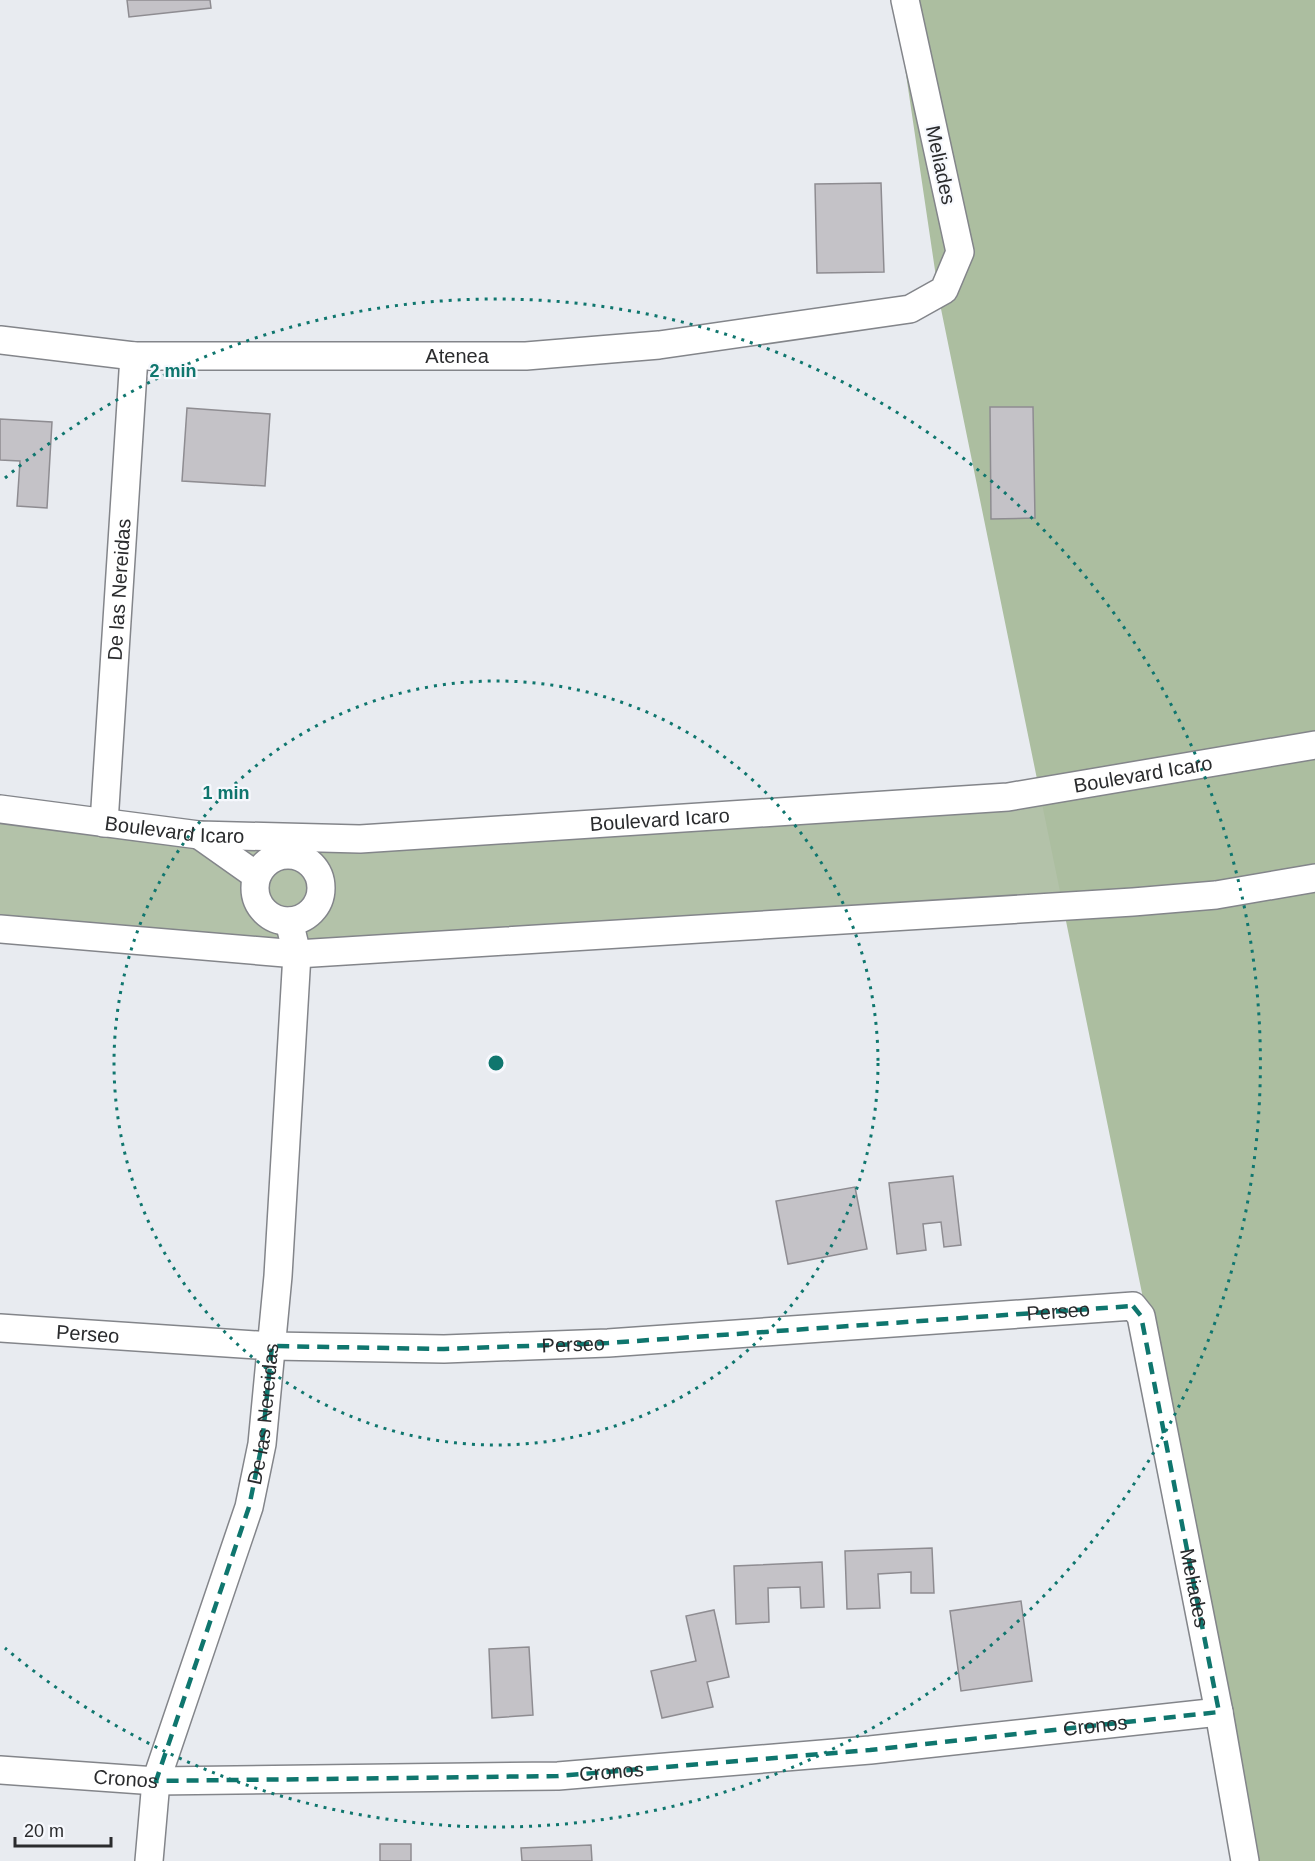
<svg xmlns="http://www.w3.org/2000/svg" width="1315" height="1861" font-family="Arial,sans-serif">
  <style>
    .green { fill: #b3c2a9 }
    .forest { fill: #acbea0 }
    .building { fill: #c4c2c7; stroke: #8e8c91; stroke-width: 1.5 }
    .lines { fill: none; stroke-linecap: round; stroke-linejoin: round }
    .street-casing { stroke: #83858a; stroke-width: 30 }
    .street { stroke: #fff; stroke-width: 27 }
    .marked { fill: none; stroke: #0f766e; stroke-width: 4.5; stroke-dasharray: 12 8; stroke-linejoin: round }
    .ring { fill: none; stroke: #0f766e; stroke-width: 3; stroke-dasharray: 3 6 }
    .labels { text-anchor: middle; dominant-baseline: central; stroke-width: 4.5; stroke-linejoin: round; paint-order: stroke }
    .street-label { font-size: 20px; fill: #2a2b2d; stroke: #f6f8fd }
    .centre { fill: #0f766e; stroke: #f6f8fd; stroke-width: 3 }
    .ring-label { font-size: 18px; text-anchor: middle; font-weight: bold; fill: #0f766e; stroke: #f6f8fd; stroke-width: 4.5; stroke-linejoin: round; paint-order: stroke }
  </style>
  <rect width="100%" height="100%" fill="#e8ebf0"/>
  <path class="green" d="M1315 745V878L297 954 0 930V809L360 839 1008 797Z"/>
  <path class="forest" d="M895 0H1315V1861H1245L1144 1303 940 304Z"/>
  <path class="building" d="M127 0H210L211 8 129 17Z
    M881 183 884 272 817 273 815 184Z
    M990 407H1033L1035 518 991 519Z
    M187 408 270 414 265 486 182 481Z
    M0 419 52 422 47 508 17 506 20 461 0 460Z
    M953 1176 961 1245 944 1247 941 1222 923 1224 926 1250 897 1254 889 1183Z
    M855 1187 867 1249 788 1264 776 1201Z
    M932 1548 934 1593H911V1572L878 1574 880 1608 847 1609 845 1551Z
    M822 1562 824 1607 801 1608 800 1587 768 1588 769 1622 736 1624 734 1566Z
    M1021 1601 1032 1681 961 1691 950 1611Z
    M714 1610 729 1677 707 1682 713 1707 662 1718 651 1671 696 1661 686 1616Z
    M529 1647 533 1715 492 1718 489 1649Z
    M380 1844H411V1861H380Z
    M591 1845 592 1861H522L521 1848Z"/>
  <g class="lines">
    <g class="street-casing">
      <g id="street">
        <path id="s1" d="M0 340 134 356H526L659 345 910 309 944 290 960 252 905 0"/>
        <path id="s2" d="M0 809 199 835 360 839 1008 797 1315 745"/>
        <path id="s3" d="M104 823 134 356"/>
        <path d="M199 835 257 876"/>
        <circle cx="288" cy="888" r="33"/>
        <path d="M0 929 297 954 1133 902 1216 895 1315 878"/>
        <path id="s4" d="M0 1328 272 1346 444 1349 608 1343 1133 1306 1141 1316 1219 1712 1245 1861"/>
        <path id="s5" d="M0 1770 156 1781 558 1776 870 1750 1219 1712"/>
        <path id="s6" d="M149 1861 156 1781 249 1507 262 1444 278 1276 297 954 289 921"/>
      </g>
    </g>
    <use href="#street" class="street"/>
  </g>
  <path class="marked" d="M1133 1306 1141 1316 1219 1712 870 1750 558 1776 156 1781 249 1507 262 1444 272 1346 444 1349 608 1343Z"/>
  <g class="ring">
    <circle cx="496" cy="1063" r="382"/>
    <path d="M5 478A764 764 0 1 1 5 1648"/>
  </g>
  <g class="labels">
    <g class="street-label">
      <text transform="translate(941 165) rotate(78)">Meliades</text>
      <text stroke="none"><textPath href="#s1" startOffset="458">Atenea</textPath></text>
      <text stroke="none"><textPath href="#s3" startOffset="234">De las Nereidas</textPath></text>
      <text stroke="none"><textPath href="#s2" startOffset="1148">Boulevard Icaro</textPath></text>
      <text stroke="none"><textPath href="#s2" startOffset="662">Boulevard Icaro</textPath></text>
      <text stroke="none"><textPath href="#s2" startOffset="176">Boulevard Icaro</textPath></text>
      <text stroke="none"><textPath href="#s4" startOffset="1060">Perseo</textPath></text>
      <text stroke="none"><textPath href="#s4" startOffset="88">Perseo</textPath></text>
      <text stroke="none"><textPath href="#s4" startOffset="574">Perseo</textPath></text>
      <text stroke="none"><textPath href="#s6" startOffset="464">De las Nereidas</textPath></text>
      <text stroke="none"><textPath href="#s4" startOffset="1425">Meliades</textPath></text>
      <text stroke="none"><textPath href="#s5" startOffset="1098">Cronos</textPath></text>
      <text stroke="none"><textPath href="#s5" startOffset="612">Cronos</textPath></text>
      <text stroke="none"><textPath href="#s5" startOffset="126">Cronos</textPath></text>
    </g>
  </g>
  <circle cx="496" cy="1063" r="9" class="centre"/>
  <g class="ring-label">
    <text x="173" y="377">2 min</text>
    <text x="226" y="799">1 min</text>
  </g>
  <path d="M15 1837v9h96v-9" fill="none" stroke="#2a2b2d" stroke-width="3"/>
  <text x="24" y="1837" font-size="18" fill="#2a2b2d" stroke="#f6f8fd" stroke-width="4.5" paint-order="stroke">20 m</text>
</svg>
